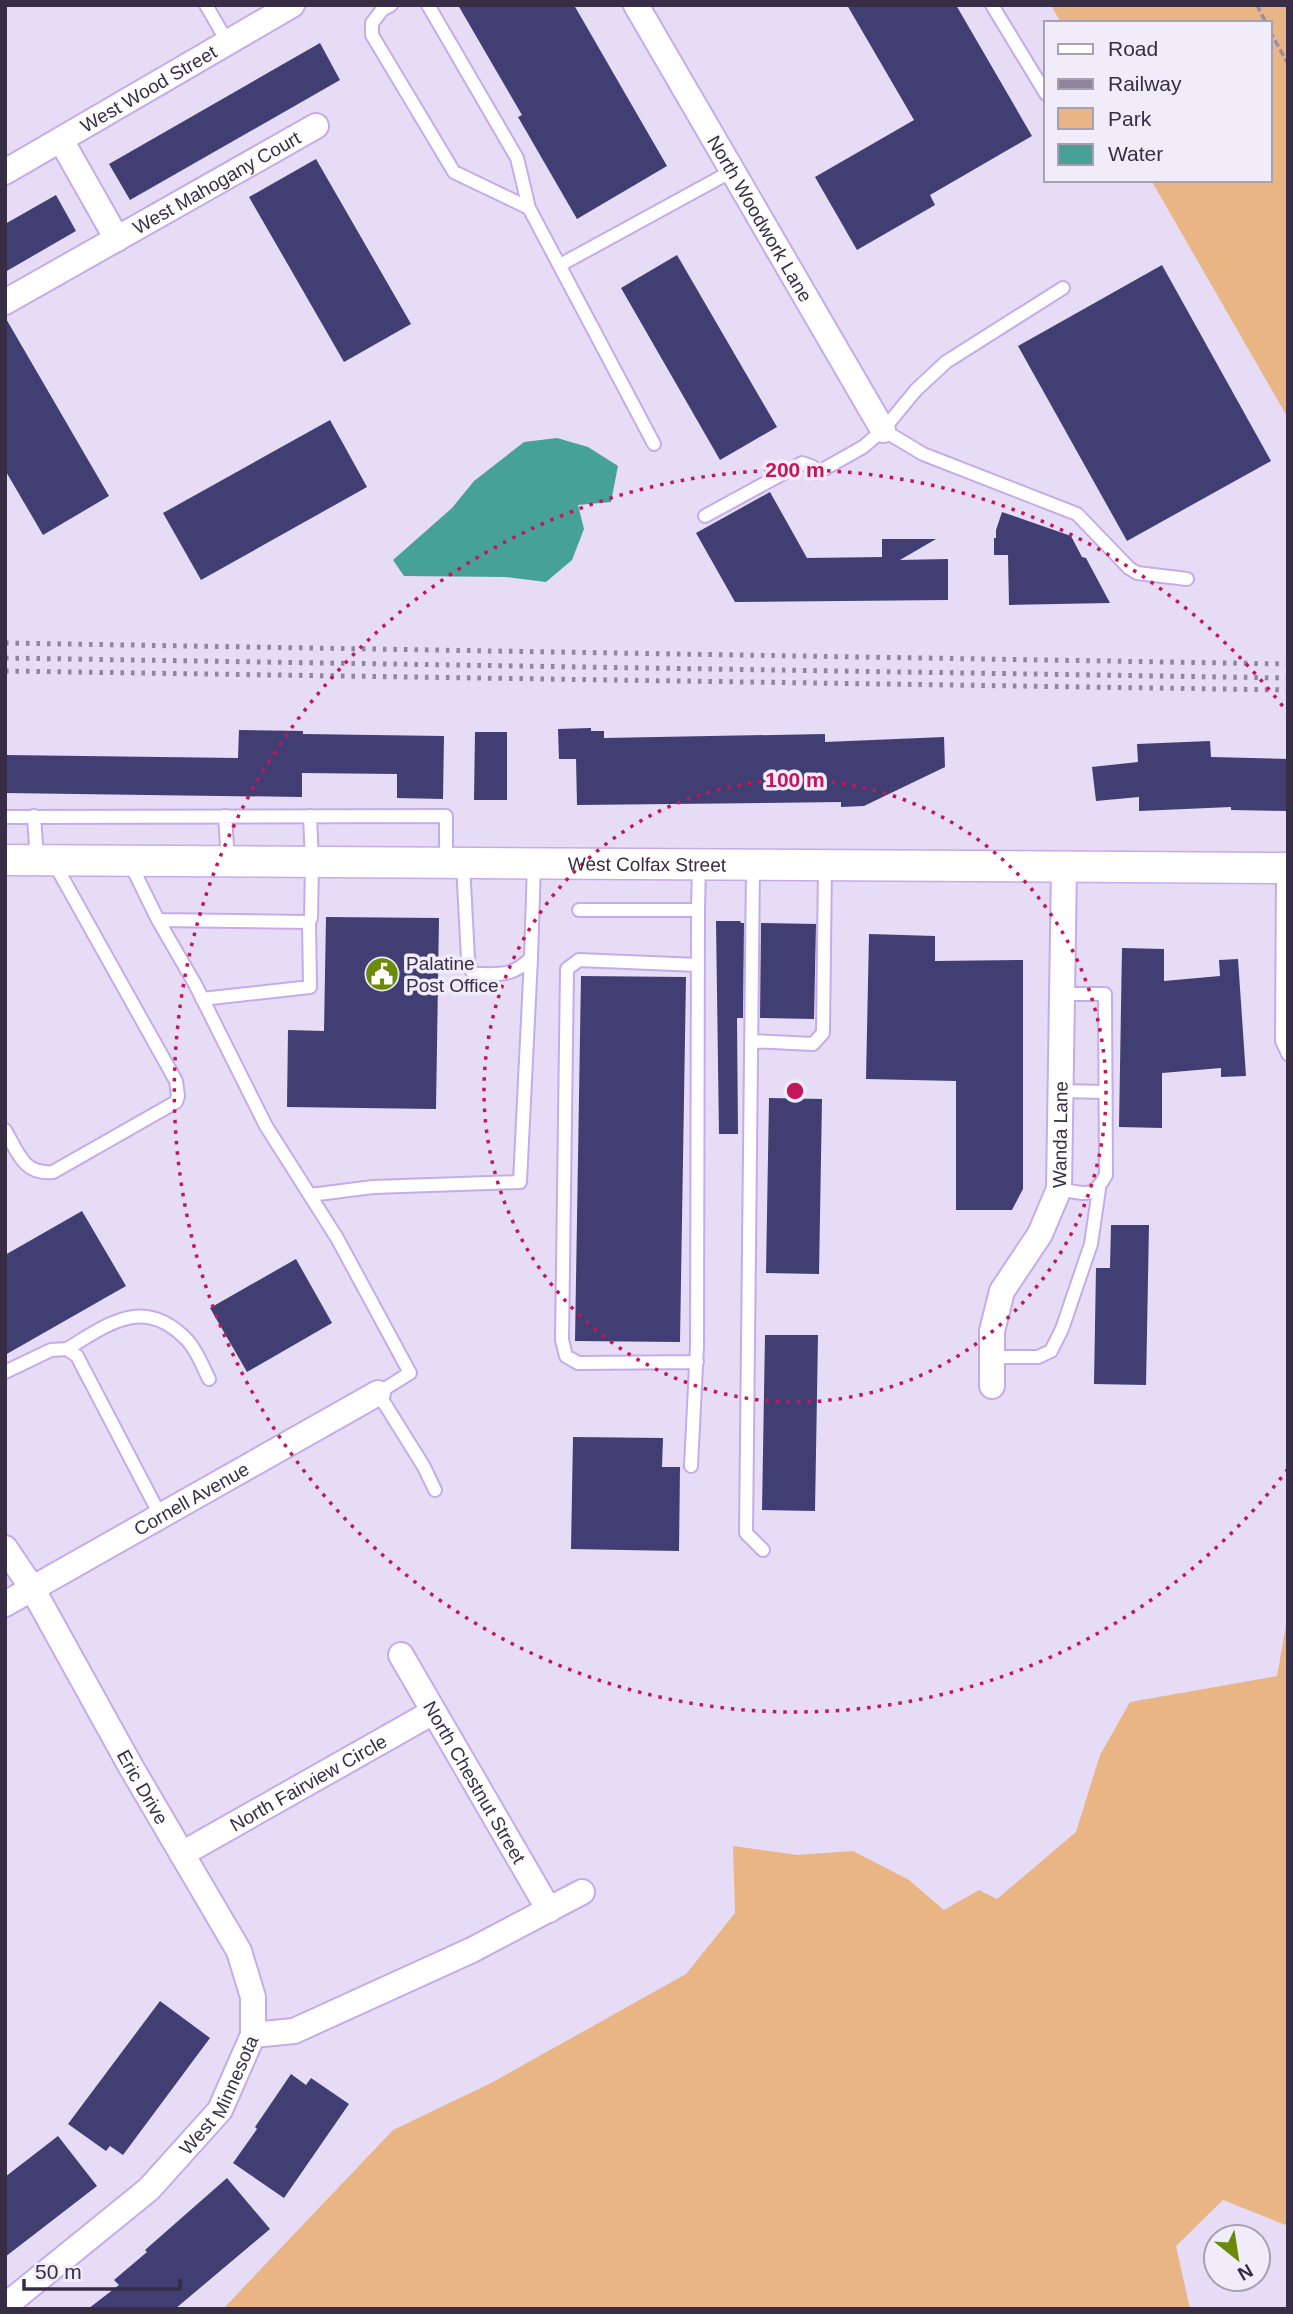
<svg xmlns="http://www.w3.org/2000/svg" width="1293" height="2314" font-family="Arial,sans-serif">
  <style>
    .green { fill: #e9b585 }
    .water { fill: #46a196 }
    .building { fill: #413e74 }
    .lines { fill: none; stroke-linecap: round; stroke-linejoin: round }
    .service-casing { stroke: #c6abe9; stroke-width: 16 }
    .minor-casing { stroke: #c6abe9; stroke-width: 28 }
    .tertiary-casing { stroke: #c6abe9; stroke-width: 33 }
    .path { stroke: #988ea7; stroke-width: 3.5; stroke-dasharray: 7 3.5; stroke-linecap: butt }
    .service { stroke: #fff; stroke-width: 12 }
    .minor { stroke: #fff; stroke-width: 24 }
    .tertiary { stroke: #fff; stroke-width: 30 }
    .rail { stroke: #8f859e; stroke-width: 5; stroke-dasharray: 3.5 7; stroke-linecap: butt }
    .ring { fill: none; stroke: #c2185b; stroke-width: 3.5; stroke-dasharray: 3.5 7 }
    .labels { text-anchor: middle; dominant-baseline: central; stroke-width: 7; stroke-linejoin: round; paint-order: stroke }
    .street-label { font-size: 19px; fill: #372d45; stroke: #f1ecf9 }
    .poi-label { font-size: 19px; fill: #372d45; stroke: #f1ecf9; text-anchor: start }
    .centre { fill: #c2185b; stroke: #f1ecf9; stroke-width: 3.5 }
    .ring-label { font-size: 21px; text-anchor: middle; font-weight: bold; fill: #c2185b; stroke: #f1ecf9; stroke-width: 7; stroke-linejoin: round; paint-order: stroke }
  </style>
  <rect width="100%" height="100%" fill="#e6dcf6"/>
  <path class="green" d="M1051 5H1288V418L1151 180H1270V23H1061Z
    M1288 1614V2226L1223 2200 1176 2246 1190 2309H223L393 2130 491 2083 686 1974 735 1913 733 1846 797 1855 853 1851 909 1880 944 1910 979 1890 997 1899 1076 1832 1100 1755 1130 1702 1277 1676Z"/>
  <path class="water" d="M557 438 588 447 618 466 611 502 578 505 584 529 572 560 546 582 505 577 404 576 393 560 452 508 474 481 524 442Z"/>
  <path class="building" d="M458 5H574L667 166 577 219 518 117 522 115Z
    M847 5H956L1032 136 930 195 935 205 857 250 815 177 914 120Z
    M320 43 340 80 130 200 109 164Z
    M316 159 411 324 344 362 249 197Z
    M56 195 76 231 5 272V224Z
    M677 255 777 427 720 460 621 288Z
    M1162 265 1271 461 1127 541 1018 346Z
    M5 317 109 496 43 535 5 470Z
    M330 420 367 487 201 580 163 513Z
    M770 492 807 558 882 557V539H936L900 560 948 559V600L735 602 696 533Z
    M1002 512 1071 536 1082 557 1086 558 1110 603 1009 605 1008 555H994V538H996V530Z
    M591 728V731H604V738L825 734V742L944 737 945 767 864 806 841 807V802L577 805 576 759H559L558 729Z
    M239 730 303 731V734L444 736 443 799 397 798V774L302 773V797L5 793V755L238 758Z
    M475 732H507V800H474Z
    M1210 741 1211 757 1288 759V811L1231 810V807L1139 811V797L1096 801 1092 767 1138 762 1137 744Z
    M326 917 439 918 436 1109 287 1107 288 1030 324 1031Z
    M716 921H740L741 923H744L743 1018H737L738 1134H719Z
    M761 923 816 924 814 1019 760 1018Z
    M869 934 935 936V961L1023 960V1189L1012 1210H956V1081L866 1079Z
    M1122 948 1164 949V981L1220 976 1219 960 1238 959 1246 1076 1221 1077V1068L1162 1073V1128L1119 1127Z
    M581 976 686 977 680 1342 575 1341Z
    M769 1098 822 1099 819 1274 766 1273Z
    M82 1211 126 1286 5 1355V1255Z
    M1111 1225H1149L1146 1385 1094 1384 1096 1268H1110Z
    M296 1259 332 1323 247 1372 210 1308Z
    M765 1335H818L815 1511 762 1510Z
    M573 1437 663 1438 662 1467H680L679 1551 571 1549Z
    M160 2001 210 2038 123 2155 110 2146 106 2151 68 2124Z
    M291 2074 306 2085 311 2078 349 2104 284 2198 233 2163 257 2129 255 2127Z
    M58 2136 97 2186 5 2257V2177Z
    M227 2178 270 2229 175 2309H88L119 2285 114 2280 147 2252 145 2250Z"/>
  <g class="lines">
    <g class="service-casing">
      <path id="service" d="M206 5 228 43
        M391 5 382 10 372 23V35L454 172 529 208
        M428 5 517 158 529 208 654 444
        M992 5 1046 94
        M560 265 732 171
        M883 430 923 454 1077 514 1129 568 1137 573 1187 579
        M705 516 802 463 813 467 817 473 863 447 883 430 916 390 946 362 1063 288
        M34 816 37 860
        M225 816 228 861
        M5 817 446 816V862
        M129 861 158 920 195 984 266 1126 337 1238 410 1373 378 1393 424 1467 435 1490
        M463 864 468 959 471 970 475 974C500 974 512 977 531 958L534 864
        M753 866 746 1533 763 1550
        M1283 868 1282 1041 1288 1054
        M579 910H698L699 865
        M158 920 309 922 311 918 312 863 310 816
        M202 999 310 987 309 922
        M751 1041 813 1044 823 1033 825 866
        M1060 1091 1106 1092
        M5 1130C18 1152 23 1175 53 1172L176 1102 178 1096 176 1081 53 861
        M1059 1189C1083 1193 1093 1200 1106 1175L1105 994H1062
        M310 1195 373 1187 520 1182 531 958
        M67 1349C110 1323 145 1295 188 1341 197 1351 203 1367 209 1379
        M992 1357H1038L1051 1351 1062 1329 1091 1244 1099 1189
        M697 1362 578 1363 566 1356 562 1340 567 969 579 960 698 965
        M5 1372 51 1350 67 1349 77 1356 160 1515
        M691 1466 697 1346 698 910"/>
    </g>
    <g class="minor-casing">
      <g id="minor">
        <path id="s1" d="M636 5 883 430"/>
        <path d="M61 140 117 239"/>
        <path id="s2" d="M5 172 292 5"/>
        <path id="s3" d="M5 302 316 126"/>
        <path id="s4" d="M992 1386V1331L1002 1291 1040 1234 1059 1189 1064 867"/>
        <path id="s5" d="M5 1548 32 1588 131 1767 239 1951 253 1997V2035"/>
        <path id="s6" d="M5 1604 378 1393"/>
        <path id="s7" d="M401 1655 549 1910"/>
        <path id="s8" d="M182 1854 433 1712"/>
        <path id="s9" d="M5 2306 149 2189 220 2110 253 2035 294 2031 472 1950 582 1892"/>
      </g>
    </g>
    <g class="tertiary-casing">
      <g id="tertiary">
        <path id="s10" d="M5 860 1288 868"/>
      </g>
    </g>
    <path class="path" d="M1257 5 1266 23
      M1270 31 1288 64"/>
    <use href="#service" class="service"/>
    <use href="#minor" class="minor"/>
    <use href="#tertiary" class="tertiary"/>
    <path class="rail" d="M5 643 1288 664
      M5 658 1288 678
      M5 671 1288 690"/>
  </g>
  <g class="ring">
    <circle cx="795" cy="1091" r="311"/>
    <path d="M1288 1469A621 621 0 1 1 1288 713"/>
  </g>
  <defs>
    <g id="civic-disc" transform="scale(1.75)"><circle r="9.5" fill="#6b8a07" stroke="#f1ecf9"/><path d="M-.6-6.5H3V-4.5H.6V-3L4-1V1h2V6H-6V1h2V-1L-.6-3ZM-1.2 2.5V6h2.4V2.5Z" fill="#fff"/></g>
  </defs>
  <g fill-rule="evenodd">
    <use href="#civic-disc" x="382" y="974"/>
  </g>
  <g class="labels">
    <g class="street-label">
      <text stroke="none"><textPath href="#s2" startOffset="166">West Wood Street</textPath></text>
      <text stroke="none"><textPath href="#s3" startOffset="243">West Mahogany Court</textPath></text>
      <text stroke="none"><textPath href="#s1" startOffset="247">North Woodwork Lane</textPath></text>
      <text stroke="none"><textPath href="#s10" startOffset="642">West Colfax Street</textPath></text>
      <text stroke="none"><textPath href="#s4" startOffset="268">Wanda Lane</textPath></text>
      <text stroke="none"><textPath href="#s6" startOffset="214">Cornell Avenue</textPath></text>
      <text stroke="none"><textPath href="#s8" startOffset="145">North Fairview Circle</textPath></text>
      <text stroke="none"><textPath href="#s7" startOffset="147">North Chestnut Street</textPath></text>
      <text stroke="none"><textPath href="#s5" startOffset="276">Eric Drive</textPath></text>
      <text stroke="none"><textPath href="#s9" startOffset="304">West Minnesota</textPath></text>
    </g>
    <g class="poi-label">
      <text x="406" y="963">Palatine<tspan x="406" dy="22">Post Office</tspan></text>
    </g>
  </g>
  <circle cx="795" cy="1091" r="10" class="centre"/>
  <g class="ring-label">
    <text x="795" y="477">200 m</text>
    <text x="795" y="787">100 m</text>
  </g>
  <rect width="1293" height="2314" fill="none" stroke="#372d45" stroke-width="14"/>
  <rect x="1044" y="21" width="228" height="161" fill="#f1ecf9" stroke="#a7a0b1" stroke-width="2"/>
  <rect x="1058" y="44" width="35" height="10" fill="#ffffff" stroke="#a7a0b1" stroke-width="2"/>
  <text x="1108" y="56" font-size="21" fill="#372d45">Road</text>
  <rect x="1058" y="79" width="35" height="10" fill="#8f859e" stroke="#a7a0b1" stroke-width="2"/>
  <text x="1108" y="91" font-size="21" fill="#372d45">Railway</text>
  <rect x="1058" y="108" width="35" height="21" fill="#e9b585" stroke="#a7a0b1" stroke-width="2"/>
  <text x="1108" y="126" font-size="21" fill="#372d45">Park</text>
  <rect x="1058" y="144" width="35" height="21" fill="#46a196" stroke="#a7a0b1" stroke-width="2"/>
  <text x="1108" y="161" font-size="21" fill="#372d45">Water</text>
  <g transform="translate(1237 2258) rotate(150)"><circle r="33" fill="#f1ecf9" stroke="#a7a0b1" stroke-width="2"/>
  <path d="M0-5L12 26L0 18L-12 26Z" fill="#6b8a07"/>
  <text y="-10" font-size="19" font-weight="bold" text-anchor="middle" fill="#372d45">N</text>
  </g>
  <path d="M24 2279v10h156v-10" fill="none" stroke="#372d45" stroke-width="3.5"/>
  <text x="35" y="2279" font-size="21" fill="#372d45" stroke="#f1ecf9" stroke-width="5" paint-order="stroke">50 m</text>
</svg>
